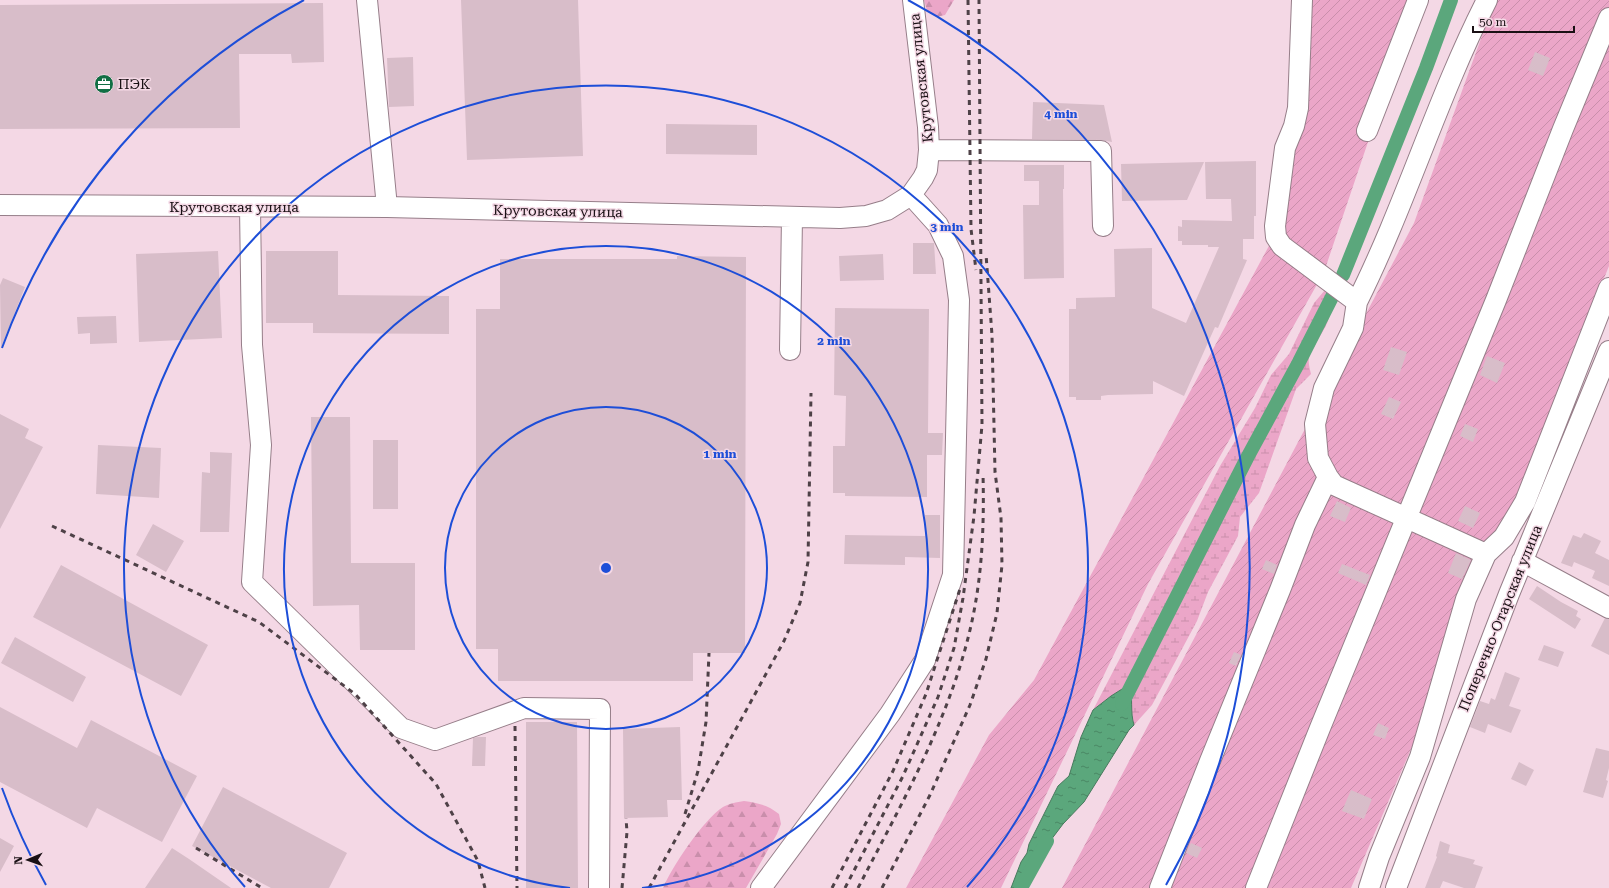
<svg xmlns="http://www.w3.org/2000/svg" width="1609" height="888" font-family="'Roboto Serif',serif">
  <style>
    .forest { fill: url(#forest-firs) }
    .wetland { fill: url(#wetland-marsh) }
    .garden { fill: url(#garden-furrows) }
    .water { fill: url(#water-ripples); stroke: #477a5d }
    .lines { fill: none; stroke-linecap: round; stroke-linejoin: round }
    .canal { stroke: #5ba77c; stroke-width: 14 }
    .building { fill: #d8bdc9 }
    .minor-casing { stroke: #967e89; stroke-width: 22 }
    .minor { stroke: #fff; stroke-width: 20 }
    .rail { stroke: #4e4147; stroke-width: 3; stroke-dasharray: 5 5; stroke-linecap: butt }
    .ring { fill: none; stroke: #1d4ed8; stroke-width: 2 }
    .labels { text-anchor: middle; dominant-baseline: central; stroke-width: 3; stroke-linejoin: round; paint-order: stroke }
    .street-label { font-size: 14px; fill: #191014; stroke: #f4d8e5 }
    .poi-label { font-size: 14px; fill: #191014; stroke: #f4d8e5; text-anchor: start }
    .centre { fill: #1d4ed8; stroke: #f4d8e5; stroke-width: 2 }
    .ring-label { font-size: 12px; text-anchor: middle; font-weight: bold; fill: #1d4ed8; stroke: #f4d8e5; stroke-width: 3; stroke-linejoin: round; paint-order: stroke }
  </style>
  <defs>
    <pattern id="forest-firs" width="22" height="20" patternUnits="userSpaceOnUse"><rect width="22" height="20" fill="#eba6c8"/><path d="M5 1l3.5 6h-7zM16 11l3.5 6h-7z" fill="#c98eab"/></pattern>
    <pattern id="wetland-marsh" width="20" height="14" patternUnits="userSpaceOnUse"><rect width="20" height="14" fill="#eba6c8"/><path d="M1 5h8M5 5V1M11 12h8M15 12V8" fill="none" stroke="#c98eab"/></pattern>
    <pattern id="garden-furrows" width="10" height="10" patternUnits="userSpaceOnUse"><rect width="10" height="10" fill="#eba6c8"/><path d="M-1 1l2-2M0 10L10 0M9 11l2-2" fill="none" stroke="#c98eab"/></pattern>
    <pattern id="water-ripples" width="26" height="14" patternUnits="userSpaceOnUse"><rect width="26" height="14" fill="#5ba77c"/><path d="M2 4q2-2 4 0t4 0M15 11q2-2 4 0t4 0" fill="none" stroke="#4a8764"/></pattern>
  </defs>
  <rect width="100%" height="100%" fill="#f4d8e5"/>
  <path class="forest" d="M924 0H954L945 15 936 17 927 11Z
    M744 801C758 803 768 805 779 814L781 824 777 834 746 888H663C672 867 703 820 723 807 728 804 737 802 744 801Z"/>
  <path class="wetland" d="M1325 290C1339 313 1324 327 1314 347 1312 350 1309 355 1309 359 1308 363 1310 369 1311 374L1296 389 1259 493 1240 517 1238 536 1208 592 1197 621 1152 705 1134 725C1130 712 1134 698 1130 684L1111 696 1093 710 1220 466 1255 408 1271 375 1289 354 1314 303Z"/>
  <path class="garden" d="M1305 0H1420L1389 80 1324 272 1148 584 1001 888H906L989 735 1034 680 1277 231Z
    M1495 0H1609V266L1458 640 1351 888H1062L1414 223Z"/>
  <path class="water" d="M1130 684C1133 698 1130 712 1134 725L1129 730 1084 802 1063 824 1032 865 1024 880 1023 888H1011L1021 862 1027 853 1029 844 1058 786 1069 776 1081 737 1093 710 1111 696Z"/>
  <g class="lines">
    <path class="canal" d="M1343 275 1426 68 1451 0
      M1122 704 1247 458 1299 362 1334 293
      M1021 888 1047 841"/>
  </g>
  <path class="building" d="M461 0H578L583 156 467 160Z
    M323 3 324 62 292 63 291 54H239L240 128 0 129V5Z
    M1535 52 1550 58 1543 76 1528 70Z
    M413 57 414 106 389 107 387 58Z
    M1033 102 1104 105 1112 142 1101 140 1032 139Z
    M666 124 757 125V155L666 154Z
    M1256 161V216H1254V239H1243V259L1247 260 1218 328 1215 327 1184 396 1153 381V394L1108 395 1101 396V400H1076V397H1069V309H1076V298L1115 297 1114 249 1152 248V308L1186 323 1219 247H1208V245H1182V241H1178V226L1182 227V220L1232 221 1231 199H1206L1205 162Z
    M1204 162 1187 200 1122 201 1121 164Z
    M1024 165H1064V189H1063L1064 278 1024 279 1023 205H1039V181H1024Z
    M913 243H934L936 274H913Z
    M218 251 222 338 139 342 136 254Z
    M266 251H338V295L449 296V334L313 333V323H266Z
    M883 254 884 280 840 281 839 256Z
    M677 256 746 257 745 653H693V681H498V649H476V309H500V259H677Z
    M3 278 25 287 1 348 0 285Z
    M835 308 929 309 928 433H943L942 455H927V497L845 496V493H833V446H845L846 396 834 395Z
    M116 316 117 343 90 344V333L78 334 77 317Z
    M1391 347 1407 352 1399 375 1383 370Z
    M1487 356 1505 363 1497 383 1480 375Z
    M1389 397 1401 402 1393 419 1381 414Z
    M0 414 29 429 25 438 43 447 0 529Z
    M311 417H350L351 563H415V650H360L359 605 313 606Z
    M1465 424 1478 429 1473 442 1460 436Z
    M373 440H398V509H373Z
    M98 445 161 448 159 498 96 494Z
    M210 452 232 453 229 532H200L202 472 210 473Z
    M1337 501 1351 508 1345 522 1330 516Z
    M1465 506 1480 513 1473 528 1458 521Z
    M925 515H940V558L905 557V565L844 564 845 535 925 536Z
    M153 524 184 541 166 572 136 555Z
    M1584 533 1601 541 1595 553 1609 560V586L1592 578 1595 571 1574 562 1572 567 1561 563 1573 535 1581 538Z
    M1456 553 1471 560 1462 579 1448 573Z
    M1266 560 1277 565 1274 574 1262 569Z
    M1342 564 1370 575 1366 585 1338 573Z
    M61 565 208 645 181 696 33 617Z
    M1537 586 1561 602 1578 611 1576 616 1581 619 1575 629 1529 599Z
    M1605 618 1609 619V655L1591 646Z
    M15 637 86 677 73 702 1 663Z
    M1544 645 1564 652 1558 667 1538 660Z
    M1234 652 1241 655 1236 666 1229 663Z
    M1505 672 1520 678 1509 706 1521 710 1511 733 1488 724 1485 733 1470 727 1480 701 1489 704 1491 698 1495 700Z
    M0 707 77 748 91 720 197 776 162 842 97 808 87 828 0 782Z
    M526 722H577L578 888H526Z
    M1378 723 1389 728 1385 739 1373 735Z
    M680 727 682 800H667L668 817 624 818 623 729Z
    M478 737H486L485 766H472L473 738Z
    M1596 748 1609 751V768L1606 780 1608 781 1603 798 1583 792Z
    M1519 762 1534 770 1526 786 1511 779Z
    M223 787 347 853 329 888H271L192 846Z
    M1351 790 1372 799 1364 819 1342 811Z
    M0 838 14 846 0 872Z
    M1440 841 1450 845 1448 853 1475 860 1473 864 1483 867 1475 888H1464L1443 881 1440 888H1425L1437 857 1436 856Z
    M1191 843 1202 848 1197 858 1186 853Z
    M172 848 189 859 231 888H145Z"/>
  <g class="lines">
    <g class="minor-casing">
      <path id="minor" d="M367 0 387 207
        M1302 0 1298 108 1294 126 1285 148 1275 226 1276 237 1282 246 1357 302 1353 328 1324 388 1315 424 1318 458 1328 477 1334 485 1486 554
        M1367 131 1418 0
        M929 150 1101 151 1103 226
        M0 205 387 207 840 218 866 216 887 210 911 195 923 178 927 170 929 150 928 127 913 0
        M250 207 252 345 261 445 252 582 401 728 435 740 524 708 600 709 599 888
        M1357 302C1406 204 1437 98 1487 0
        M790 350 792 217
        M1522 561 1609 608
        M761 888 890 714 925 660 953 575 959 300 953 256 938 225 911 195
        M1160 888 1210 761 1280 590 1305 525 1328 477
        M1256 888 1320 728 1496 300 1563 129 1609 18
        M1369 888 1379 857 1420 757 1466 599 1486 554 1504 537 1525 502 1609 288
        M1396 888 1509 594 1609 351"/>
    </g>
    <use href="#minor" class="minor"/>
    <path class="rail" d="M968 0 971 229 976 270
      M52 526 259 622 355 694 436 784 478 861 485 888
      M515 726 517 888
      M685 814 698 771 706 722 709 653
      M196 848 262 888
      M622 888 627 832 626 818
      M649 888 784 641 800 603 808 562 811 393
      M832 888 893 771 926 694 960 589
      M845 888 903 776 938 697 954 648 963 598 974 516 982 425 979 0
      M858 888C905 797 959 703 976 600 983 558 984 516 983 473
      M882 888 930 795 970 705 986 659 997 613 1002 565 1001 518 995 472 992 335 986 254"/>
  </g>
  <g class="ring">
    <circle cx="606" cy="568" r="161"/>
    <path d="M570 888A322 322 0 1 1 642 888"/>
    <path d="M245 887A482 482 0 1 1 967 887"/>
    <path d="M46 885A643 643 0 0 1 2 788M2 348A643 643 0 0 1 304 0M908 0A643 643 0 0 1 1166 885"/>
  </g>
  <defs>
    <g id="office-disc" transform="scale(1)"><circle r="9.5" fill="#116f44" stroke="#f4d8e5"/><path d="M-6-3h4V-5.5h4V-3h4V5H-6ZM-1-4.5V-3h2v-1.5ZM-6 0V1H6V0Z" fill="#fff"/></g>
  </defs>
  <g fill-rule="evenodd">
    <use href="#office-disc" x="104" y="84"/>
  </g>
  <g class="labels">
    <g class="street-label">
      <text transform="translate(921 78) rotate(-96)">Крутовская улица</text>
      <text x="234" y="207">Крутовская улица</text>
      <text transform="translate(558 211) rotate(1)">Крутовская улица</text>
      <text transform="translate(1500 618) rotate(-68)">Поперечно-Отарская улица</text>
    </g>
    <g class="poi-label">
      <text x="118" y="84">ПЭК</text>
    </g>
  </g>
  <circle cx="606" cy="568" r="6" class="centre"/>
  <g class="ring-label">
    <text x="1061" y="118">4 min</text>
    <text x="947" y="231">3 min</text>
    <text x="834" y="345">2 min</text>
    <text x="720" y="458">1 min</text>
  </g>
  <g transform="translate(28 860) rotate(268)" stroke="#f4d8e5" stroke-width="3" paint-order="stroke">
  <path d="M0-3L7 15L0 10L-7 15Z" fill="#191014"/>
  <text y="-6" font-size="11" font-weight="bold" text-anchor="middle" fill="#191014">N</text>
  </g>
  <path d="M1473 26v6h101v-6" fill="none" stroke="#191014" stroke-width="2"/>
  <text x="1479" y="26" font-size="12" fill="#191014" stroke="#f4d8e5" stroke-width="3" paint-order="stroke">50 m</text>
</svg>
